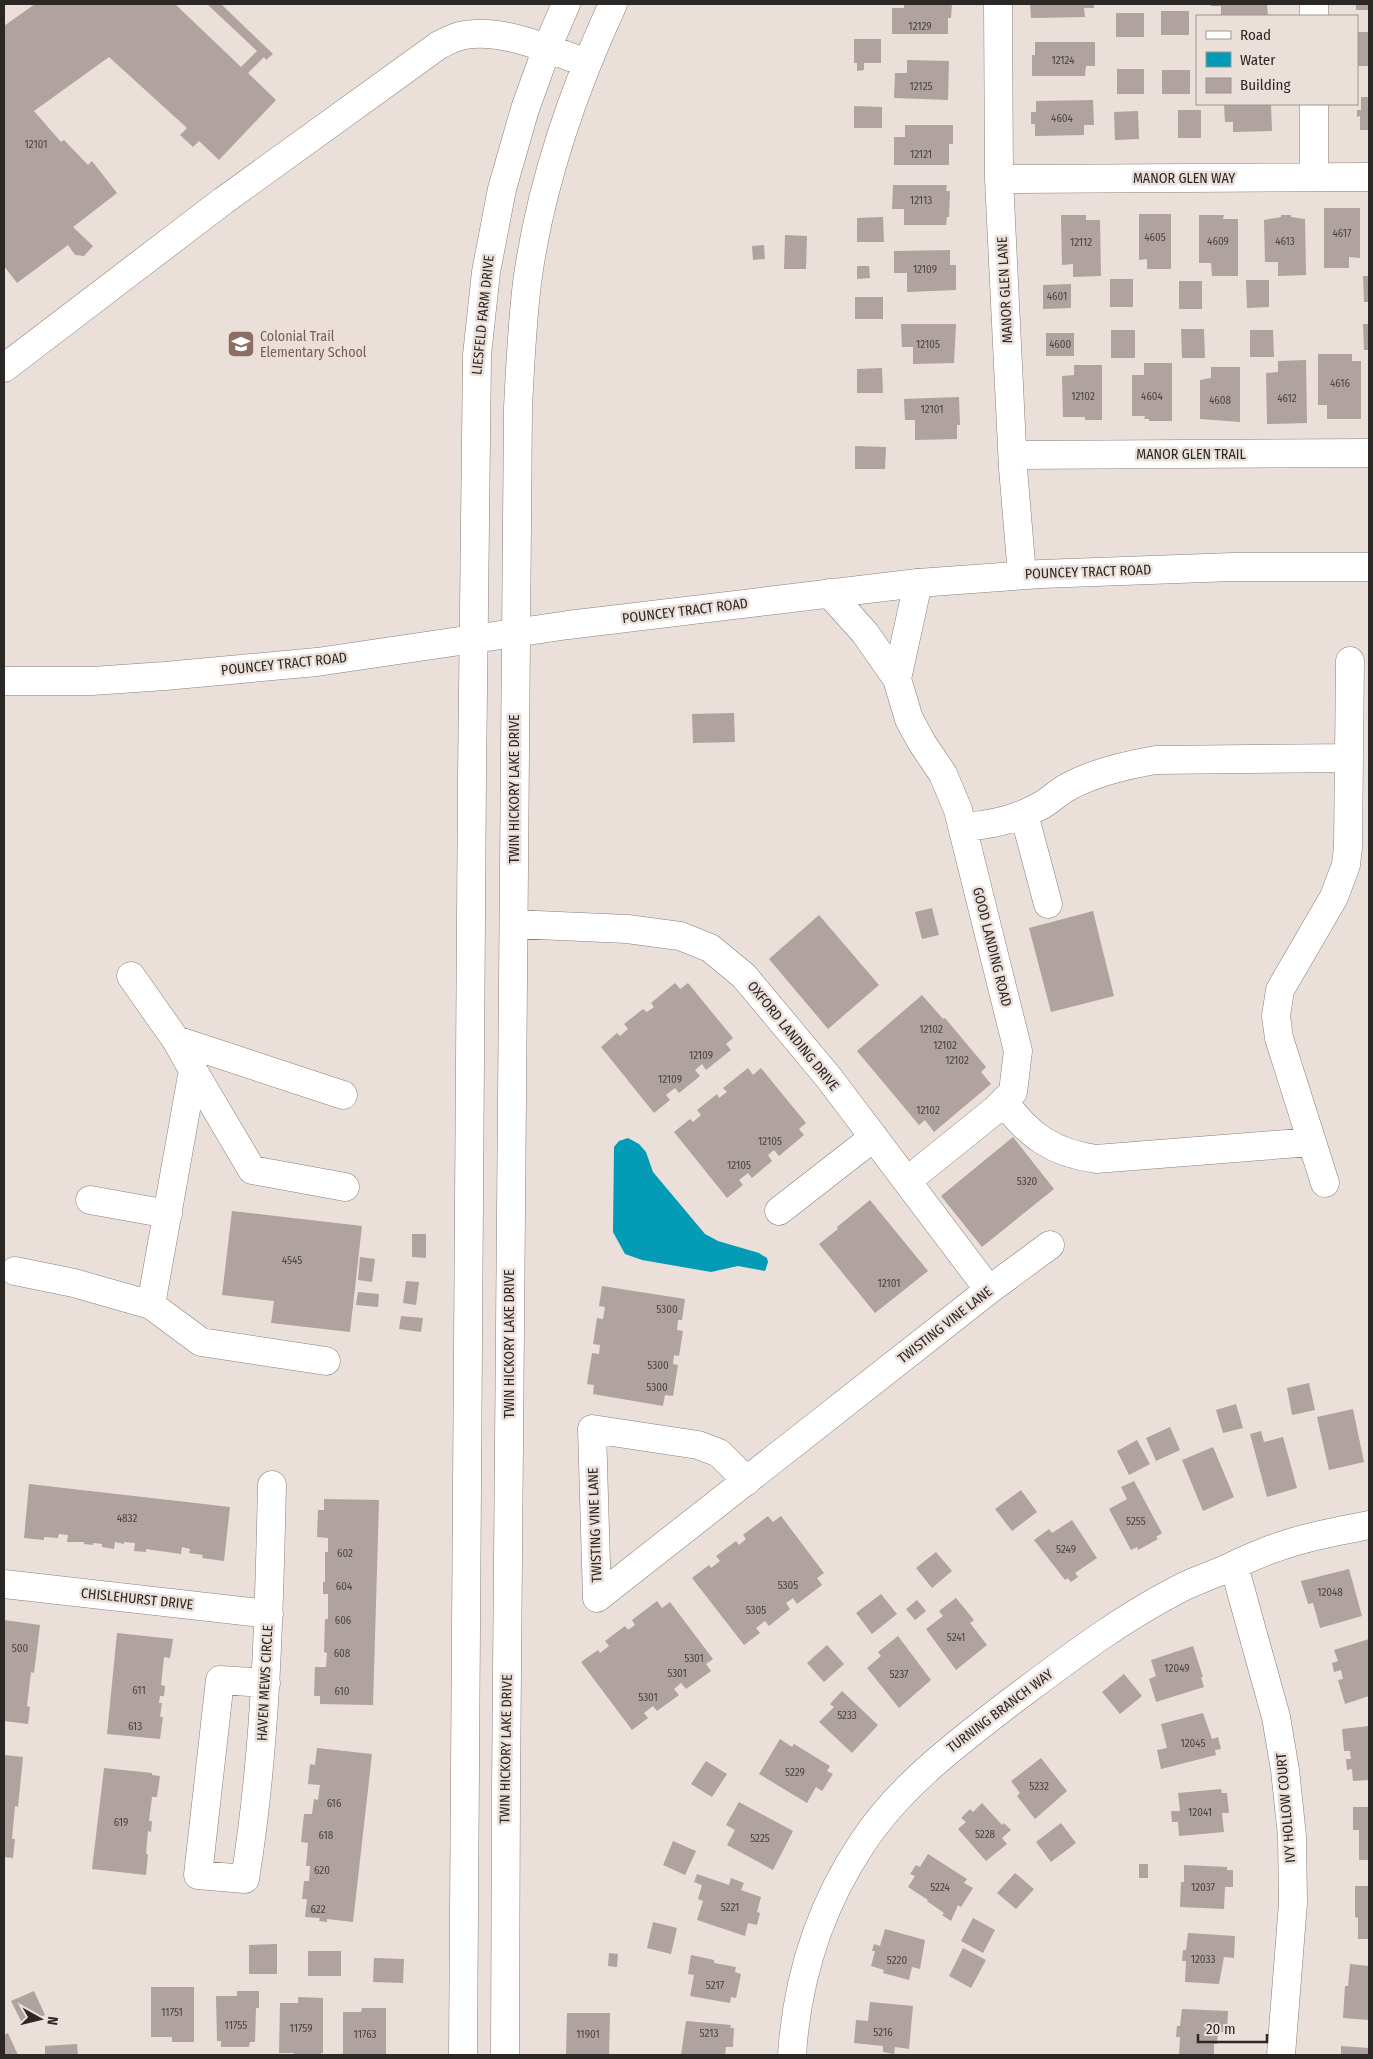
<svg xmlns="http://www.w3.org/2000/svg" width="1373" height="2059" font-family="'Fira Sans Condensed',sans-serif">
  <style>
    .water { fill: #039bb5 }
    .building { fill: #afa29f }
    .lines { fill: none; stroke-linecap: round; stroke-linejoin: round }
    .minor-casing { stroke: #897f7a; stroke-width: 29 }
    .major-casing { stroke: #897f7a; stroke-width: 29 }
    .minor { stroke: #fff; stroke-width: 28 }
    .major { stroke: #fff; stroke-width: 28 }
    .labels { text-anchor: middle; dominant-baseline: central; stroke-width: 5; stroke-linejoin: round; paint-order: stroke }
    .number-label { font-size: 11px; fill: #4c4644 }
    .street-label { font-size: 14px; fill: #2b2725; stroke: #ebdfd9 }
    .education-label { font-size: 14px; fill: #785e54; stroke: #ebdfd9; text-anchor: start }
  </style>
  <rect width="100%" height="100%" fill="#ebdfd9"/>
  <path class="water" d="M628 1138 639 1144 646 1152 653 1172 705 1234 718 1241 759 1253 767 1258 768 1262 765 1271 738 1266 711 1272 642 1260 625 1254 613 1232 614 1147 619 1141Z"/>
  <path class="building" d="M35 4H175L241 67 257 51 207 4H221L273 54 266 60 264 57 248 73 276 100 219 160 199 141 193 147 180 135 187 128 109 57 34 111 61 142 64 140 88 165 92 161 117 193 73 227 93 246 84 256 75 255 68 245 17 283 4 266V26Z
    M904 4H952L951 18H948V34H892V8H904Z
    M1030 4H1094V8H1084L1085 17 1031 18Z
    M1211 4H1267L1268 16H1221V6H1211Z
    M1356 4H1369V10H1356Z
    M1161 11H1189V35H1161Z
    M1116 13H1144V37H1116Z
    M1357 32H1369V66H1357Z
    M854 39H881V63H864V70L857 71V63H854Z
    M1035 42H1095V66H1086L1085 76H1032V55H1035Z
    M907 60 949 61 948 100 894 98 895 73H907Z
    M1117 69H1144V94H1117Z
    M1162 70H1190V94H1162Z
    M1361 97H1369V130H1360V116L1357 117V110H1361Z
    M1093 100 1094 125H1084V135L1035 136V124H1031V112H1036V101Z
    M1224 104H1271L1272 131 1233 132V122H1225Z
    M854 106 882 107V128H854Z
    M1178 110H1201V138H1178Z
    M1138 111 1139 139 1115 140 1114 112Z
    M905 125H953V144H949V165H894V137H905Z
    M893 185H947L946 191H950L949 217H947L946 225H904V209H892Z
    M1324 208H1360V258L1349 257V268H1324Z
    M1139 214H1171V269H1147V259L1139 260Z
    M1061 215H1086V220H1100L1101 276 1073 277V264L1062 265Z
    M1199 215H1224L1223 219H1238V276H1212L1211 263H1199Z
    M1281 215H1291V217L1305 219 1306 275 1278 276V262H1265L1264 220 1281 217Z
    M883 217 884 242H857V218Z
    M785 235 807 236 806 269H784Z
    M764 245 765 259 753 260 752 246Z
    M950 250V265H956V290L907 292V273H894V251Z
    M857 266H869L870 278 857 279Z
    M1363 276H1369V302H1364Z
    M1110 279H1133V307H1110Z
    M1246 280H1269V307L1247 308Z
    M1179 281H1202V309H1179Z
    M1071 284V308L1043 309V285Z
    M855 297H883V319H855Z
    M901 324H956L954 363 913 364V347H902Z
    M1363 324H1369V350H1364Z
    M1181 329H1204L1205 358H1182Z
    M1111 330H1135V358H1111Z
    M1250 330H1273L1274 357H1250Z
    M1046 333H1074V356H1046Z
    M1318 354H1352V361H1361V419H1327V405H1318Z
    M1306 360 1307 423 1267 424 1266 373 1278 372V361Z
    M1144 363H1172V421H1149V419H1144L1145 416H1132V375H1144Z
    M1074 365H1102V420H1085V417H1063L1062 376 1074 375Z
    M1211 367H1240V422L1200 419V380L1211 378Z
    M882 368 883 393H857V369Z
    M959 397 960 425H957V439L915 440V420H905L904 399Z
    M855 446 886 447 885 469H855Z
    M734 713 735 742 693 743 692 714Z
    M932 908 939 935 922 939 915 912Z
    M1093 911 1114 996 1051 1012 1029 928Z
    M819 915 879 985 828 1029 769 959Z
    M675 983 680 989 688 983 733 1038 726 1044 731 1050 706 1070 702 1064 695 1070 700 1076 679 1093 675 1088 666 1095 670 1100 654 1113 601 1047 617 1033 620 1036 628 1029 624 1024 643 1009 647 1012 654 1007 651 1003Z
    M922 995 943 1019 945 1018 986 1067 981 1072 991 1084 934 1132 925 1120 919 1125 857 1051Z
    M748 1068 753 1075 761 1068 806 1123 799 1129 804 1135 779 1156 774 1150 768 1155 772 1161 752 1178 748 1173 739 1180 743 1185 727 1198 674 1132 690 1119 693 1122 701 1115 697 1110 717 1094 719 1098 727 1092 723 1088Z
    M1013 1137 1054 1189 982 1247 941 1196Z
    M870 1200 928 1271 875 1313 819 1244 838 1229 837 1227Z
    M232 1211 362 1226 350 1332 271 1323 274 1301 222 1295Z
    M412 1234H426V1258L412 1257Z
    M360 1257 375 1259 372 1282 358 1280Z
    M406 1281 419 1282 416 1305 403 1303Z
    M602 1286 685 1299 682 1320H678L677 1330 683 1331 679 1356 674 1355 673 1364 678 1365 673 1396 665 1395 663 1406 593 1394 594 1385 587 1384 592 1353 599 1354 600 1345 593 1344 597 1318 603 1319 605 1307 599 1306Z
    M358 1292 379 1294 378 1307 356 1305Z
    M401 1316 423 1318 421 1332 399 1329Z
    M1309 1383 1315 1410 1292 1415 1287 1388Z
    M1236 1404 1243 1428 1223 1433 1216 1410Z
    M1353 1409 1364 1462 1329 1470 1317 1417Z
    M1170 1427 1180 1450 1156 1461 1146 1438Z
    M1261 1431 1264 1442 1283 1437 1297 1488 1267 1497 1250 1434Z
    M1137 1440 1150 1464 1129 1475 1117 1451Z
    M1213 1447 1234 1497 1203 1511 1182 1460Z
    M1134 1481 1162 1533 1156 1537 1158 1539 1138 1550 1137 1547 1131 1550 1109 1509 1127 1499 1121 1487Z
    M29 1484 230 1507 224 1561 202 1558 203 1555 189 1553 190 1549 182 1547 181 1554 146 1549V1552L134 1551 135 1543 124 1542V1544L115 1542 114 1549 102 1547V1544L93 1543V1545L84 1544V1542H67L68 1535 59 1534 58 1538 44 1537V1540L24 1538Z
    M1021 1490 1037 1512 1012 1531 995 1509Z
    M324 1499 379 1500 373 1705 320 1704V1696H314L315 1667H326L327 1653 324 1652 325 1619H328V1594H323V1582H325V1552H328V1538L317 1537 318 1510H324Z
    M768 1516 773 1522 781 1516 824 1573 817 1578 822 1585 797 1604 793 1598 786 1603 790 1609 769 1626 765 1621 756 1628 760 1633 744 1645 692 1578 709 1565 711 1568 720 1561 716 1556 736 1541 739 1545 746 1539 743 1535Z
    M1072 1520 1097 1558 1075 1573 1078 1577 1071 1582 1068 1578 1065 1580 1034 1540 1049 1529 1052 1533Z
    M936 1552 952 1571 932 1588 916 1568Z
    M1349 1569 1362 1616 1320 1628 1313 1603 1308 1604 1301 1581Z
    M881 1594 897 1614 872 1634 856 1613Z
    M956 1598 974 1620 970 1623 987 1645 956 1670 926 1629 943 1616 939 1611Z
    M917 1600 926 1611 915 1620 906 1609Z
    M657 1601 662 1608 670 1602 713 1659 706 1664 711 1671 686 1689 681 1683 674 1689 679 1695 657 1711 653 1706 644 1713 648 1718 632 1730 581 1662 598 1650 600 1653 609 1646 605 1641 625 1626 628 1630 635 1625 632 1620Z
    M4 1620 40 1625 34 1673 31 1672 27 1706 30 1707 28 1724 4 1721Z
    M117 1633 173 1639 170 1658 164 1657 161 1685 165 1686 164 1696H160L159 1703H162L160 1717H163L160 1739 107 1734Z
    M898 1636 931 1680 899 1708 867 1668 881 1656 878 1652Z
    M1369 1639V1696L1345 1704 1338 1680 1343 1679 1341 1670 1334 1672 1332 1663 1338 1661 1334 1650Z
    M827 1645 844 1664 824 1682 807 1663Z
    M1193 1646 1203 1677H1201L1204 1687 1156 1702 1149 1679 1156 1676 1151 1660Z
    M1124 1674 1142 1696 1120 1714 1102 1692Z
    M842 1691 878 1725 852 1753 819 1722 834 1707 830 1704Z
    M1203 1713 1212 1739 1218 1737 1221 1749 1215 1750 1216 1755 1161 1769 1157 1750 1167 1748 1161 1724Z
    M1369 1726V1780L1353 1781 1352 1769 1347 1770 1346 1759H1351L1350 1751H1344L1342 1729Z
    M780 1739 792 1747 794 1744 830 1766 827 1771 833 1774 822 1791 816 1787 807 1803 759 1774Z
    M317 1748 372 1754 353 1922 327 1919V1922L319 1921 320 1918 305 1917 307 1899H302L304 1881H309L310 1866H306L308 1843 301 1842 304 1814H312L314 1799 318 1800 320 1785 308 1784 310 1764 315 1765Z
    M4 1755 23 1757 18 1807 15 1806 12 1839H15L13 1858 4 1857Z
    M1041 1758 1067 1791 1035 1819 1017 1796 1020 1793 1011 1781Z
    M706 1761 727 1774 712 1797 691 1784Z
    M104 1768 152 1773V1775L160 1776 157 1797H152L149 1821H152L151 1832 148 1831 146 1854H148L146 1875 92 1869Z
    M1221 1789 1222 1793H1227L1229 1813H1222L1224 1832 1179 1836 1178 1822H1172L1171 1811H1180L1178 1793Z
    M739 1802 793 1831 773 1870 727 1845 735 1830 726 1825Z
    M982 1803 1002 1825 1004 1823 1011 1830 1002 1838 1007 1844 986 1861 958 1829 966 1822 961 1818 970 1809 973 1812Z
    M1353 1807H1369V1860H1359V1830H1353Z
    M1061 1823 1076 1843 1051 1862 1036 1842Z
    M673 1841 696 1851 685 1875 663 1865Z
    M928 1854 967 1879 964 1883 973 1888 961 1907 958 1905 951 1921 942 1915 944 1913 927 1901 928 1900 908 1887 915 1876 910 1874 916 1865 920 1867Z
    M1139 1864H1148V1878H1139Z
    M1184 1865 1227 1867V1870H1233V1887H1225L1224 1909 1180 1907 1181 1882H1184Z
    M1015 1873 1034 1889 1016 1909 997 1893Z
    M697 1874 729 1885 731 1878 744 1883 741 1890 761 1897 757 1912 760 1913 757 1925 748 1923 745 1936 697 1920 703 1901 698 1899 702 1885 694 1882Z
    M1355 1886H1369V1939H1358V1918L1355 1917Z
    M973 1918 995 1930 983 1953 961 1941Z
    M653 1922 677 1928 671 1954 647 1948Z
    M885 1929 925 1940 920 1969 912 1967 909 1980 883 1973 884 1970 871 1966 875 1951H872L874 1944 880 1946Z
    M1188 1933 1235 1936 1234 1958 1224 1957 1219 1984 1185 1982 1186 1961H1182L1183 1950H1186Z
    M277 1944V1974H249V1945Z
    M963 1948 986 1960 971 1988 949 1976Z
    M308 1951H341V1976H308Z
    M609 1953 618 1954 617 1967 608 1966Z
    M691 1955 714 1960V1963L736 1967 735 1972 741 1974 736 1998 731 1997 730 2003 690 1996 694 1975 688 1974Z
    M374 1958 404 1959 403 1983 373 1982Z
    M1350 1964 1369 1966V2020L1343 2018 1345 1986H1348Z
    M151 1987H194V2042H172V2037H151Z
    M34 1991 45 2015 23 2025 11 2001Z
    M237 1991H259V2008H256L255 2042H250L249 2047H221V2041H217L216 1996H237Z
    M298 1997 323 1998V2053H321V2055H294V2053H279L280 2003H298Z
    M870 2002 913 2006 909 2049 895 2047 894 2054 883 2052V2046L854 2043 856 2020 868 2021Z
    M362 2008H386V2055H343V2012H361Z
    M1182 2009 1228 2011 1227 2032H1218L1217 2044H1214V2055H1179L1180 2037H1176L1177 2026H1180Z
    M567 2013H610L609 2055H566Z
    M686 2021 731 2025 730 2028H734L733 2047H726L725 2055H681Z
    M8 2033 18 2055H4V2035Z
    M77 2044 78 2055H45V2046Z
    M1341 2046 1369 2048V2055H1341Z"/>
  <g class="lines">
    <g class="minor-casing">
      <path id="minor" d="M998 4 999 179 1013 468 1022 575
        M1314 4V16
        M1314 104V177
        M999 179 1369 177
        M4 368 223 201 439 45C447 41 456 36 465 35 501 28 553 50 586 63
        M1013 455 1369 453
        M829 593 865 633 897 679 909 719 922 743 943 774 958 810 1018 1051 1013 1092 995 1110 907 1181
        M897 679 918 583
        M1024 814 1048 904
        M963 827C990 825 1016 820 1040 806 1050 801 1058 792 1068 787 1095 772 1126 765 1156 760L1349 758
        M514 924 627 929 680 936 710 948 744 976 829 1078 989 1290
        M131 976 176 1040 193 1070 151 1305
        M176 1040 343 1095
        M193 1070 252 1170 345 1187
        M1004 1101C1028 1136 1054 1153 1096 1159L1312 1142
        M1325 1183 1279 1038 1276 1016 1280 990 1334 897 1346 865 1348 847 1350 661
        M90 1200 168 1214
        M779 1211 874 1137
        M15 1271 74 1283 151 1305 201 1342 326 1361
        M747 1481 719 1453 698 1445 592 1429 597 1598 989 1290 1050 1245
        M1234 1566 1276 1717 1285 1770 1292 1836 1293 1903 1281 2055
        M4 1584 269 1614
        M266 1683 220 1680 198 1875 245 1879C266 1749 269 1617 272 1485
        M463 2055 472 776 477 355 486 272 502 189 525 109 547 48 566 4
        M505 2055 506 1788 518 408C520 366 522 325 527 283 540 185 572 93 613 4
        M792 2055C797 1979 820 1906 863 1842 900 1786 955 1745 1008 1704 1063 1663 1118 1620 1179 1589 1192 1582 1207 1577 1221 1571 1239 1563 1257 1554 1275 1548 1305 1537 1338 1531 1369 1525"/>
    </g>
    <g class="major-casing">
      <path id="major" d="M4 681H92L165 676 317 662 568 625 918 583 1041 574 1233 567H1369"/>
    </g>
    <use href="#minor" class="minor"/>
    <use href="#major" class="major"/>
  </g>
  <defs>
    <g id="school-square" transform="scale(1.4375)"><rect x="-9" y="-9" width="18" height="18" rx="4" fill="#8d6e63" stroke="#ebdfd9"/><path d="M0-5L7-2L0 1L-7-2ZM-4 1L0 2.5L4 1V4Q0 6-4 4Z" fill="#fff"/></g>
  </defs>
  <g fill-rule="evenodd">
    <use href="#school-square" x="241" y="344"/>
  </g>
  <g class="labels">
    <g class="number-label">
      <text x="920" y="26">12129</text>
      <text x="1063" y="60">12124</text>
      <text x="921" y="86">12125</text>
      <text x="1062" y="118">4604</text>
      <text x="36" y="144">12101</text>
      <text x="921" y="154">12121</text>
      <text x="921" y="200">12113</text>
      <text x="1342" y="233">4617</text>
      <text x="1155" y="237">4605</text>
      <text x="1218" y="241">4609</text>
      <text x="1285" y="241">4613</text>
      <text x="1081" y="242">12112</text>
      <text x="925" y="269">12109</text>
      <text x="1057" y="296">4601</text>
      <text x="928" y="344">12105</text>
      <text x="1060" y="344">4600</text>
      <text x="1340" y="383">4616</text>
      <text x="1083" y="396">12102</text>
      <text x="1152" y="396">4604</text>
      <text x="1287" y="398">4612</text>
      <text x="1220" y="400">4608</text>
      <text x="932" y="409">12101</text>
      <text x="931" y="1029">12102</text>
      <text x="945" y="1045">12102</text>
      <text x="701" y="1055">12109</text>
      <text x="957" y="1060">12102</text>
      <text x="670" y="1079">12109</text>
      <text x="928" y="1110">12102</text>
      <text x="770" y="1141">12105</text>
      <text x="739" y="1165">12105</text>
      <text x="1027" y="1181">5320</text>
      <text x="292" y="1260">4545</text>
      <text x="889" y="1283">12101</text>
      <text x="667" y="1309">5300</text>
      <text x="658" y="1365">5300</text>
      <text x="657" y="1387">5300</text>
      <text x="127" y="1518">4832</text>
      <text x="1136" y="1521">5255</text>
      <text x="1066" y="1549">5249</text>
      <text x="345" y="1553">602</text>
      <text x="788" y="1585">5305</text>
      <text x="344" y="1586">604</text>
      <text x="1330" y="1592">12048</text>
      <text x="756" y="1610">5305</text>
      <text x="343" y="1620">606</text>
      <text x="956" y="1637">5241</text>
      <text x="20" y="1648">500</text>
      <text x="342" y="1653">608</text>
      <text x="694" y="1658">5301</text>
      <text x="1177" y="1668">12049</text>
      <text x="677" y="1673">5301</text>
      <text x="899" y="1674">5237</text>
      <text x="139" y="1690">611</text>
      <text x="342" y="1691">610</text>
      <text x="648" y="1697">5301</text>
      <text x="847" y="1715">5233</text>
      <text x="135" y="1726">613</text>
      <text x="1193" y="1743">12045</text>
      <text x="795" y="1772">5229</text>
      <text x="1039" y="1786">5232</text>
      <text x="334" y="1803">616</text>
      <text x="1200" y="1812">12041</text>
      <text x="121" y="1822">619</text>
      <text x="985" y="1834">5228</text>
      <text x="326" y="1835">618</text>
      <text x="760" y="1838">5225</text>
      <text x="322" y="1870">620</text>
      <text x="940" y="1887">5224</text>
      <text x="1203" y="1887">12037</text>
      <text x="730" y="1907">5221</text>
      <text x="318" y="1909">622</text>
      <text x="1203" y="1959">12033</text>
      <text x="897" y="1960">5220</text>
      <text x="715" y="1985">5217</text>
      <text x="172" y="2012">11751</text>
      <text x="236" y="2025">11755</text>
      <text x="301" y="2028">11759</text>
      <text x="883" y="2032">5216</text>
      <text x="709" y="2033">5213</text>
      <text x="365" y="2034">11763</text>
      <text x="588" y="2034">11901</text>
    </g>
    <g class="street-label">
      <text x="1184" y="178">MANOR GLEN WAY</text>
      <text transform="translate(1005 290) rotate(-93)">MANOR GLEN LANE</text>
      <text transform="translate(483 315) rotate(-84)">LIESFELD FARM DRIVE</text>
      <text x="1191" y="454">MANOR GLEN TRAIL</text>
      <text transform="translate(1088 572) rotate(-2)">POUNCEY TRACT ROAD</text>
      <text transform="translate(685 611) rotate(-7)">POUNCEY TRACT ROAD</text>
      <text transform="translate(284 664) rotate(-6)">POUNCEY TRACT ROAD</text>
      <text transform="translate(514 789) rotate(-90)">TWIN HICKORY LAKE DRIVE</text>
      <text transform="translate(992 947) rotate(76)">GOOD LANDING ROAD</text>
      <text transform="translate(793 1036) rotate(51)">OXFORD LANDING DRIVE</text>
      <text transform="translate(945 1325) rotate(-38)">TWISTING VINE LANE</text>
      <text transform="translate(509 1344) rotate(-90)">TWIN HICKORY LAKE DRIVE</text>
      <text transform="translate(595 1525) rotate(-92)">TWISTING VINE LANE</text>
      <text transform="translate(137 1599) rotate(6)">CHISLEHURST DRIVE</text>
      <text transform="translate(265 1683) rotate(-87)">HAVEN MEWS CIRCLE</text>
      <text transform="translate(1000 1711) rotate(-37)">TURNING BRANCH WAY</text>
      <text transform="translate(506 1749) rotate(-89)">TWIN HICKORY LAKE DRIVE</text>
      <text transform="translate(1286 1808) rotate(-95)">IVY HOLLOW COURT</text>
    </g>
    <g class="education-label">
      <text x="260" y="336">Colonial Trail<tspan x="260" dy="16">Elementary School</tspan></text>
    </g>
  </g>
  <rect width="1373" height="2059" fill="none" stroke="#2b2725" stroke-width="10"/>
  <rect x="1196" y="15" width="162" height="90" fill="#ebdfd9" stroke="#9e9591"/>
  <rect x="1206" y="31" width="25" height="8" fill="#ffffff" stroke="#9e9591"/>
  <text x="1240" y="40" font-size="15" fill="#2b2725">Road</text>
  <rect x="1206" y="52" width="25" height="15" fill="#039bb5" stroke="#9e9591"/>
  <text x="1240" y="65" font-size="15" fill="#2b2725">Water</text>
  <rect x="1206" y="78" width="25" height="15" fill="#afa29f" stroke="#9e9591"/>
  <text x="1240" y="90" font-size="15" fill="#2b2725">Building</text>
  <g transform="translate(40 2019) rotate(98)" stroke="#ebdfd9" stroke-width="4" paint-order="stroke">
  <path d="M0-4L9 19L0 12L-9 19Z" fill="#2b2725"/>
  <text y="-8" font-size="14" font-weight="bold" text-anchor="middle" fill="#2b2725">N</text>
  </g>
  <path d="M1198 2034v8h69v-8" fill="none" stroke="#2b2725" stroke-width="2.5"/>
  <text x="1206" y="2034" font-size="15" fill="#2b2725" stroke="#ebdfd9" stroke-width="4" paint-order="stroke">20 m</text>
</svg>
